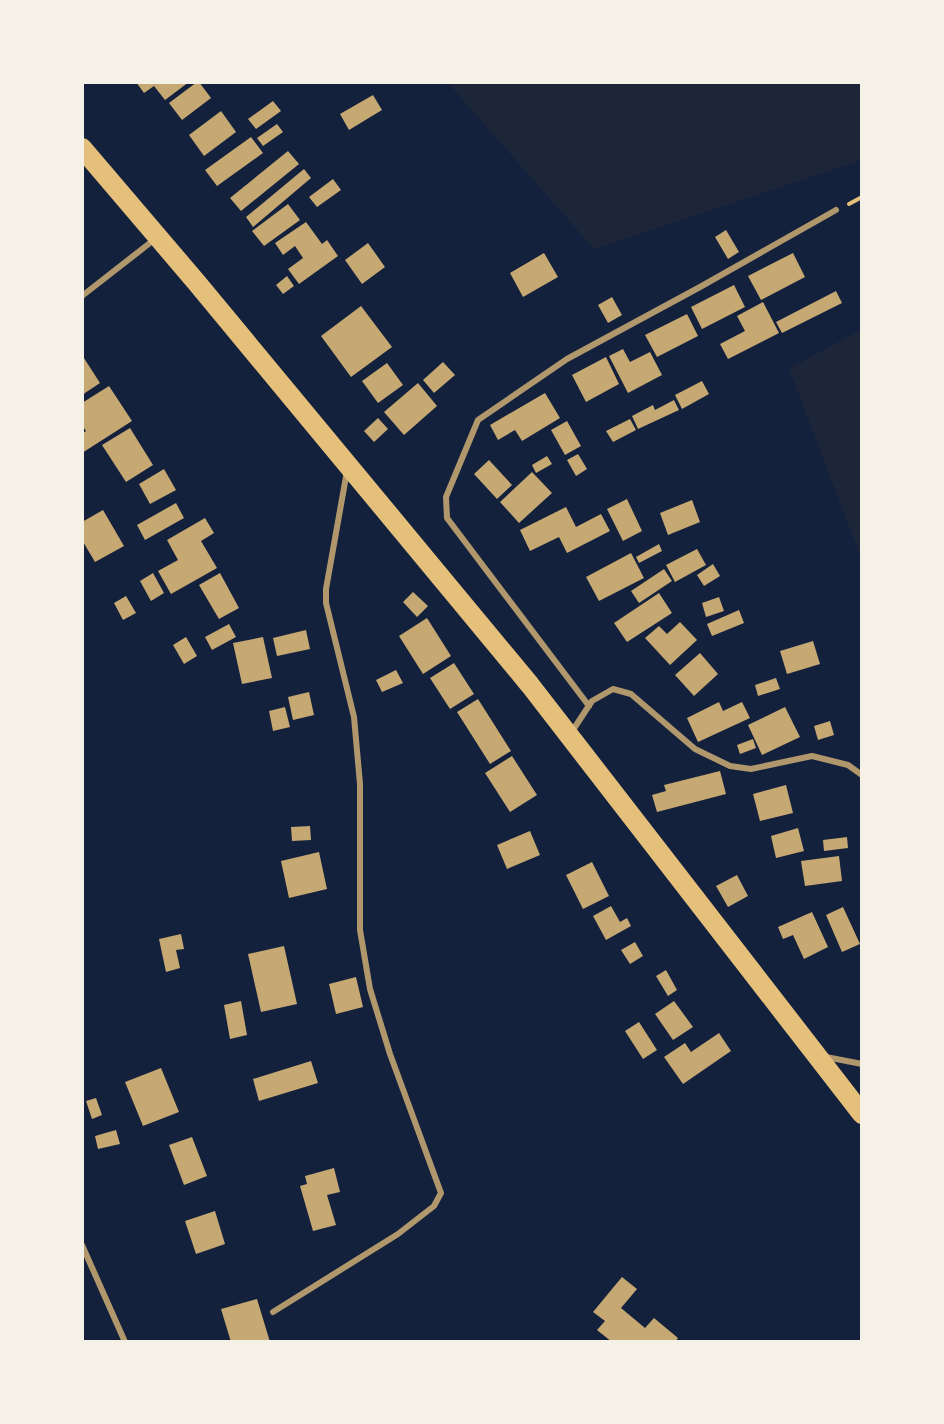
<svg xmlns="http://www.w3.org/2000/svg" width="944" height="1424" font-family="Helvetica,sans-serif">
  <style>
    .green { fill: #1d2539 }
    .building { fill: #c6a872 }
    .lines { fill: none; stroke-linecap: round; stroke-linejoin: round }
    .path { stroke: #e5c07b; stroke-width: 4 }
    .service { stroke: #b1986c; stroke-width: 6 }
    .primary { stroke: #e5c07b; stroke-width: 20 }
  </style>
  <rect width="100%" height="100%" fill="#14213d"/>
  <path class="green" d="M447 82H862V160L594 249Z
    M862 329V560L789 369Z"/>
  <path class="building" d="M136 82H189L165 100 154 86 144 93Z
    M197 82H199L211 98 182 120 169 103Z
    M373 95 382 110 349 130 340 114Z
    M273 101 281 111 256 129 248 119Z
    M221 111 236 132 204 156 189 135Z
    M277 124 283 132 263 146 257 138Z
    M251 137 263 153 217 186 205 170Z
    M288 151 299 164 241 211 230 198Z
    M304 169 311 178 253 227 246 217Z
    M333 179 341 190 317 207 309 197Z
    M288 204 300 220 264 246 252 231Z
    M306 222 322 244 327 240 338 256 299 284 288 269 303 258 295 246 283 255 275 243Z
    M726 230 739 252 728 259 715 237Z
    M368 243 385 267 362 284 345 260Z
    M544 253 558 277 523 297 510 273Z
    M793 253 805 277 761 300 748 276Z
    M287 276 294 286 283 294 276 285Z
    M734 285 745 307 702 329 691 307Z
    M836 291 842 303 782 333 776 322Z
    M612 297 622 315 608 323 598 305Z
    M763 302 779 333 728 359 720 344 745 331 737 316Z
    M361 306 392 347 351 377 321 336Z
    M687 314 698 336 657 357 645 335Z
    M623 349 630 362 650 352 662 375 628 393 609 356Z
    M82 355 100 383 82 395Z
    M606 357 619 384 586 402 572 375Z
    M443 362 455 375 434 393 423 380Z
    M387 363 403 385 378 403 362 381Z
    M702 381 709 394 682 409 675 395Z
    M418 383 437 406 404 435 384 412Z
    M109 386 132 421 82 453V434L86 431 82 425V403Z
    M545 393 560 418 522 441 515 430 498 440 490 425Z
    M674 400 679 410 638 429 632 416 653 405 655 410Z
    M378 418 388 429 374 442 364 431Z
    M630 419 636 430 613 442 606 431Z
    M567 421 581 446 565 455 551 430Z
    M130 428 153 465 126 482 102 445Z
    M578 454 587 469 576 476 567 460Z
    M547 456 552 464 536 473 532 465Z
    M489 460 512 485 497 499 474 474Z
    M164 469 176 490 150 504 139 484Z
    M532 472 552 493 519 523 500 502Z
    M627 499 642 531 623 541 607 509Z
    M692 500 700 522 668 535 660 513Z
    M176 503 184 518 145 540 137 525Z
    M566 507 576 527 601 514 610 531 567 553 559 537 530 551 520 530Z
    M103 510 124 546 95 562 82 540V522Z
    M205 518 214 533 201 541 217 568 171 594 158 571 178 560 167 540Z
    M659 544 662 551 639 563 636 557Z
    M697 549 706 565 675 582 666 565Z
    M631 553 644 578 599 601 586 577Z
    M713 564 720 576 704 586 697 575Z
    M664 569 672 581 639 603 631 591Z
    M153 573 164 593 151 601 140 581Z
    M220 573 239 608 219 619 199 585Z
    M413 592 428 606 417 617 403 602Z
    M659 593 672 613 627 642 614 623Z
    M126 596 136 613 123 620 114 603Z
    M719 597 724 611 706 617 702 603Z
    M739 610 744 623 712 636 707 624Z
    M427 618 451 656 423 674 399 636Z
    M680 622 697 640 670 665 645 638 659 626 667 634Z
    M229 624 236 637 212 650 205 637Z
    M306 630 310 649 277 656 273 638Z
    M186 637 197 656 184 664 173 645Z
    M263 637 272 678 242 684 233 643Z
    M813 641 820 664 787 674 780 651Z
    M700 653 718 674 694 696 675 675Z
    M454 663 474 694 450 709 430 678Z
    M396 670 403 683 382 692 376 680Z
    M776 678 780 689 758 696 755 685Z
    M309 692 314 715 293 720 288 697Z
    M478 699 511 751 490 764 457 712Z
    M719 702 723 711 742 702 750 718 698 742 687 718Z
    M285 707 290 727 273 731 269 711Z
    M785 707 800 737 762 755 748 725Z
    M830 721 834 735 818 740 814 726Z
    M753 739 756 748 740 754 737 745Z
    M512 756 537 795 510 812 485 773Z
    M720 771 726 794 657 812 652 795 666 791 664 785Z
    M786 785 793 813 760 821 753 794Z
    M310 826 311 840 292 841 291 827Z
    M798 828 804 851 776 858 771 836Z
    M530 831 540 855 507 869 497 845Z
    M847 837 848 848 824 851 823 840Z
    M319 852 327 889 289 898 281 861Z
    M839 856 842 881 805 886 801 861Z
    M592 862 609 896 583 909 566 875Z
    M737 875 748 896 728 907 716 886Z
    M611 906 620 922 627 918 631 926 606 940 593 916Z
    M843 907 860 944 842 952 826 915Z
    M812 912 828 947 804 959 793 935 783 939 778 927Z
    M181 934 184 949 176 950 180 968 166 972 159 939Z
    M635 942 643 956 630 964 621 950Z
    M284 946 297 1004 261 1012 248 954Z
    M666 970 677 990 668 996 656 976Z
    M356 977 363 1007 336 1014 329 984Z
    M241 1001 247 1035 230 1039 224 1005Z
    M674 1001 693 1027 673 1040 655 1014Z
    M639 1022 657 1050 643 1059 625 1031Z
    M719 1033 731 1051 683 1084 664 1057 685 1043 691 1052Z
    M311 1061 318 1083 259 1101 253 1079Z
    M161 1068 179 1112 143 1126 125 1082Z
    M96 1098 102 1115 92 1119 86 1101Z
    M116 1130 120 1144 98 1149 95 1136Z
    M192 1137 207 1176 184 1185 169 1145Z
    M334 1168 340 1192 327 1195 336 1225 313 1231 300 1186 307 1184 305 1176Z
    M215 1211 225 1244 196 1254 185 1221Z
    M622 1277 637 1289 621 1308 645 1328 654 1318 678 1338 675 1342H612L597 1330 605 1321 593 1312Z
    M257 1299 270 1342H231L221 1309Z"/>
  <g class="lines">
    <path class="path" d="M849 204 862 197"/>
    <path class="service" d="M82 296 155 239
      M589 706 447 518 446 497 478 420 567 359 700 287 836 210
      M571 733 592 701 613 689 631 694 695 749 730 766 751 769 812 756 848 765 862 775
      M826 1057 862 1064
      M82 1245 125 1342
      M273 1312 398 1234 434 1206 441 1193 390 1054 370 989 360 930V784L354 717 326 603V589L347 471"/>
    <path class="primary" d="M82 148 197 283 530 685 862 1114"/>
  </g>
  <rect width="944" height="1424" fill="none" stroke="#f6f1e7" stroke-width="168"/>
</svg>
